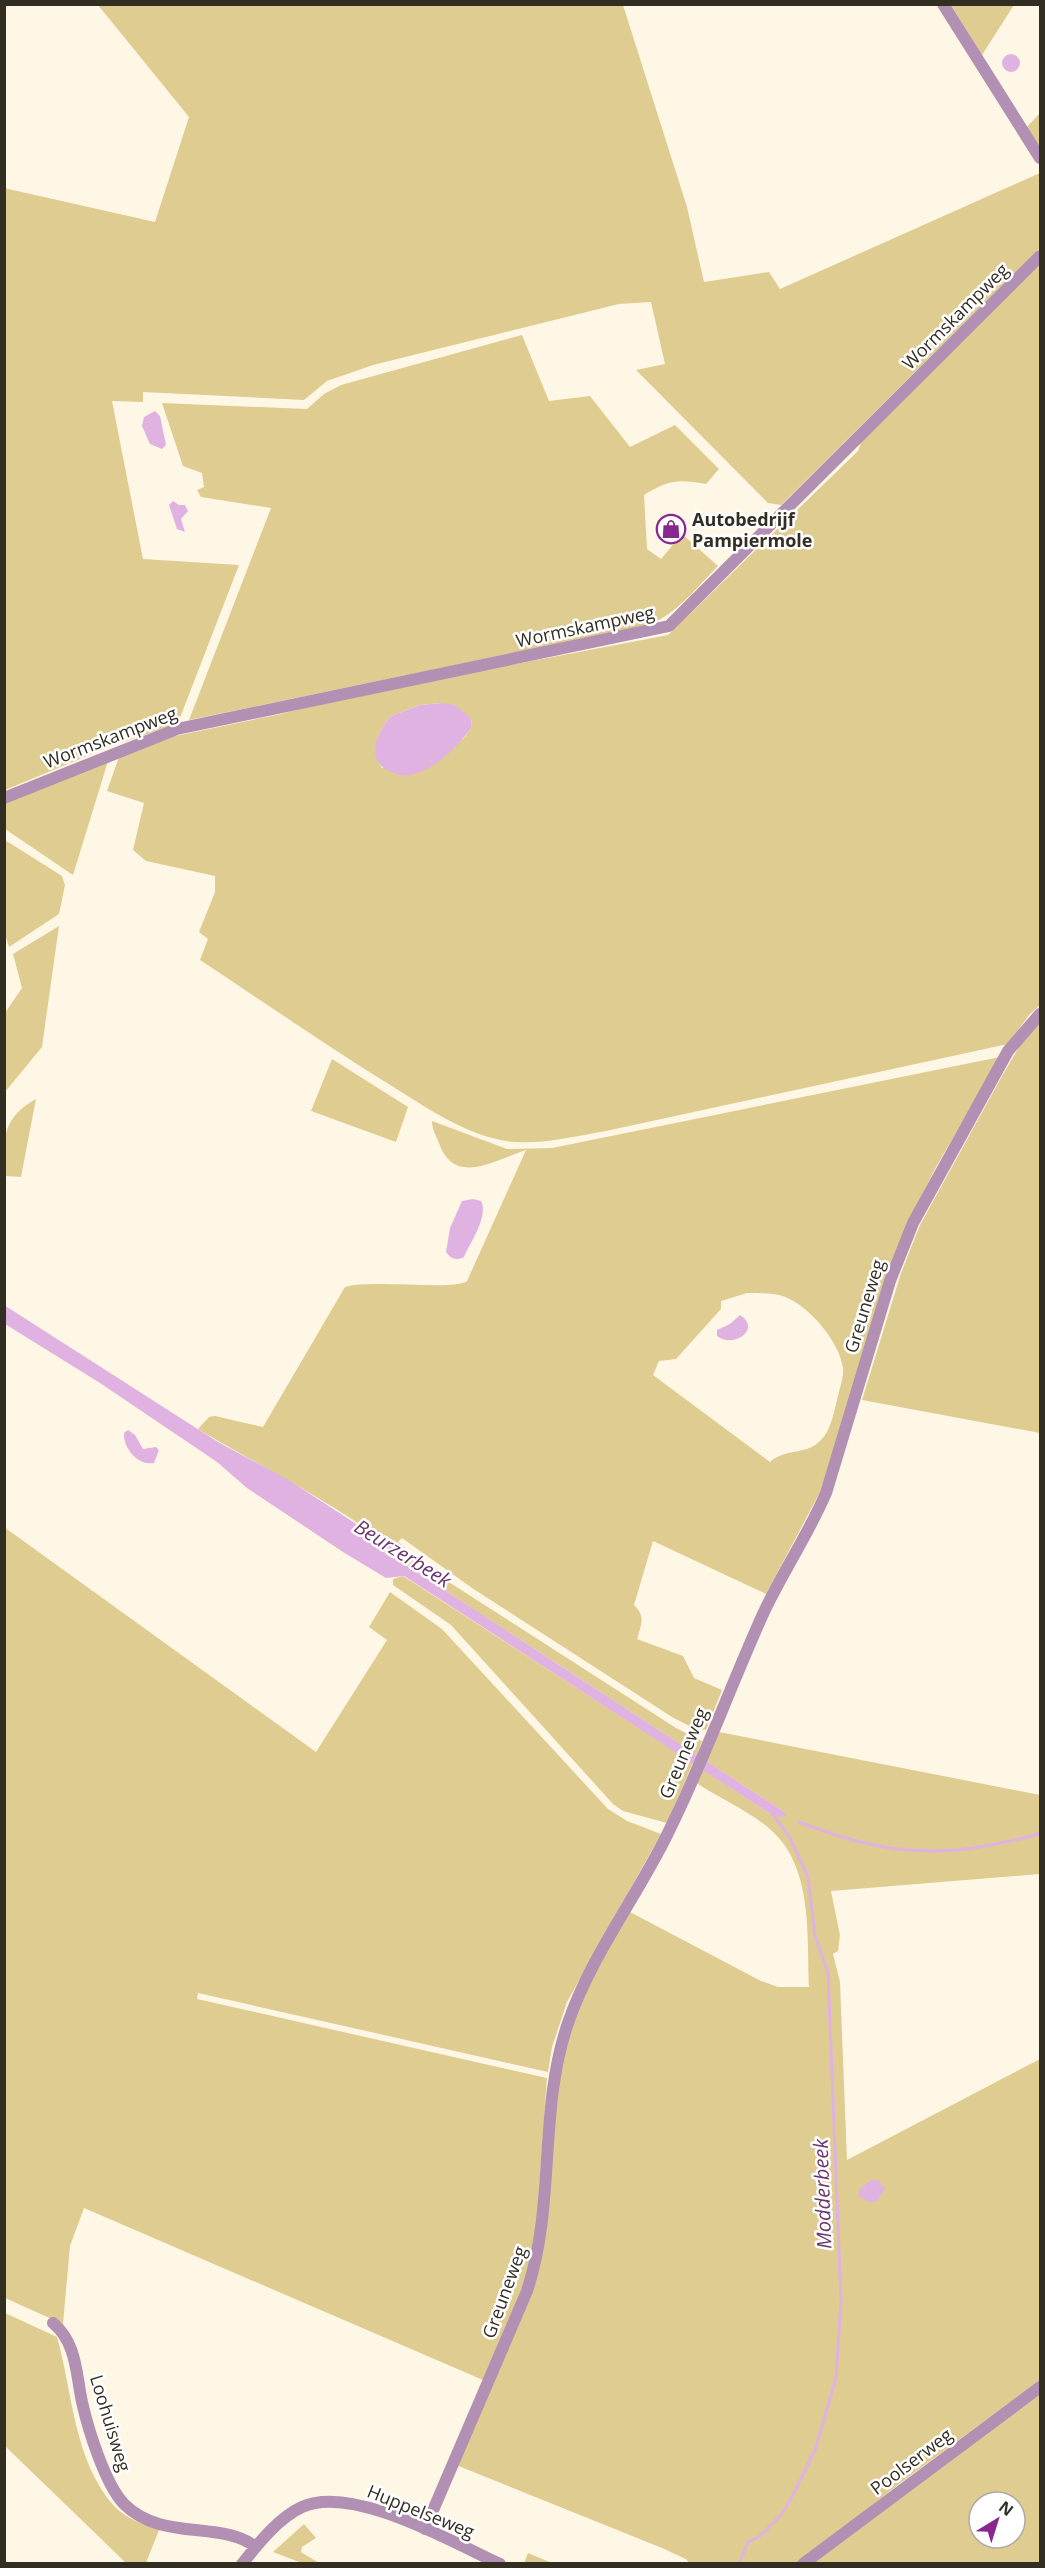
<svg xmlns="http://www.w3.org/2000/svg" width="1045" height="2568" font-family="'Open Sans',sans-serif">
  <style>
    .green { fill: #dfcc91; fill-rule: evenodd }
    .water { fill: #e0b2e1 }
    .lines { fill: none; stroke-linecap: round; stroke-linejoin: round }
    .stream { stroke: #e0b2e1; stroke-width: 3 }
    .minor { stroke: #b290b4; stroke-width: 12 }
    .labels { text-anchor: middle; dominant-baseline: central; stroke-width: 5; stroke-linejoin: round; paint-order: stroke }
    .street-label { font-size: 18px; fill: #322e22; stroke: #fff }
    .poi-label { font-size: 18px; font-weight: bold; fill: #322e22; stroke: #fff; text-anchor: start }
    .water-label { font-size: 20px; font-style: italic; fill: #6c356f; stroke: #fff }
  </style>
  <rect width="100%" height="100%" fill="#fef7e5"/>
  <path class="green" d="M98 5H623L687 207 704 282 769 272 780 289 1040 173V248L781 505 768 503 636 370 665 364 651 302 619 304 373 365 327 381 304 400 143 392V402L112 401 143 559 239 565 178 723 104 749 5 790 4 188 155 222 189 117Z
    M951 5H1014L982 55Z
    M1040 113V149L1027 127Z
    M1040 263V1005L1029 1015 1008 1044 606 1131C576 1136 545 1144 515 1142 468 1138 426 1107 387 1083 324 1044 262 1001 200 960L208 939 199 932 215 892V876L146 861 133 850 144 803 107 791 119 757 175 736 281 714 352 695 668 635 858 451 862 440ZM441 703 471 719 472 727 463 739 382 768C371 748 377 733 391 716L420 705Z
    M522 335 549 401 590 396 630 447 675 425 719 469 706 484C678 479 668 480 644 495L647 549 661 559 682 534 718 566C697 587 674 618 644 626L189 720 271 508 201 497 197 490 204 487 202 473 183 466 162 403 307 409 324 394 341 385Z
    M109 758 73 875 5 829 4 803Z
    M5 840 62 876 65 885 59 914 9 947 4 931Z
    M59 926 42 1047 5 1092V1013L22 988 13 954Z
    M1040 1018V1433L862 1400 901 1273 920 1225 1002 1076 1026 1035Z
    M1000 1057 936 1167 905 1229 820 1492 766 1594 653 1541 634 1605C646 1616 641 1625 637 1639L683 1656 694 1678 722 1690 706 1730 693 1728 672 1717 472 1588 402 1538 398 1542 441 1577 676 1728 702 1741 697 1755 406 1565C395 1535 233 1451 198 1429L209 1417 215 1416 263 1427 345 1287C370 1279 455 1291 467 1281L526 1150C495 1160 454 1187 439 1143 436 1136 432 1129 432 1121L507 1149 552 1148ZM747 1293C757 1293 769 1293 779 1295 806 1301 840 1342 843 1368 844 1378 839 1390 837 1400 834 1411 832 1425 825 1435 809 1458 788 1446 770 1462L653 1375 659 1361 676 1359 721 1309V1301Z
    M332 1059 408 1107 396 1142 311 1111Z
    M36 1099 21 1177 5 1176C4 1141 0 1119 36 1099Z
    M4 1527 316 1752 387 1640 369 1627 390 1592 442 1629 608 1809 627 1821 661 1834 567 2002 552 2047 548 2072 198 1993 197 1999 547 2078 536 2232 525 2281 483 2380 84 2208 70 2246 63 2324 5 2298Z
    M403 1576 693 1763 667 1823 623 1811 613 1804 451 1625 393 1585V1579Z
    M719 1732 1040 1795V1874L831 1891 840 1935 838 1951 833 1954 840 1982 847 2160 1040 2059V2380L899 2484 799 2563H689L686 2559 662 2548 456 2465 531 2287 559 2044 628 1911 761 1981 778 1987H809C807 1937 813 1868 772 1831 753 1813 717 1797 695 1782L702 1769 772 1815 786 1813 706 1761Z
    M5 2313 57 2337C73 2393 73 2459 114 2506 125 2518 144 2525 159 2530L146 2563H126L5 2446Z
    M1040 2391V2563L808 2564ZM979 2502H1015V2538H979Z
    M304 2524 316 2538 302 2547 301 2552 319 2563H302L273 2552Z
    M528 2553 552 2563H524Z"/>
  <path class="water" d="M1002 63a9 9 0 1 1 18 0a9 9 0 1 1-18 0Z
    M155 411 160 416 166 445 162 449 150 444 142 426 144 417Z
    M173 501 179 505H185L188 511 181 519 185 532 177 529 169 505Z
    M441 703 455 705 471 719 472 727C457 747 436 769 411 775 403 777 396 774 389 771 364 759 378 731 391 716L420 705Z
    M473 1199 481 1201C489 1216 470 1243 464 1257 456 1261 451 1259 446 1252L450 1228 462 1201Z
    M4 1305 218 1442 287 1479 392 1547 406 1565 786 1813 784 1817 772 1815 404 1576 386 1578 343 1552 247 1488 217 1462 100 1383 5 1324Z
    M740 1315C762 1329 734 1349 717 1336V1330L730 1324Z
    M128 1430 135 1435 143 1449 156 1447 159 1450 154 1463C138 1466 123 1448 124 1433Z
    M871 2180H878L885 2189 877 2201 871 2203 859 2197V2190Z"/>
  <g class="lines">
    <path class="stream" d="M799 1822C868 1849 927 1860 1000 1843 1014 1840 1028 1838 1040 1833
      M739 2564 748 2542 760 2536 781 2515 791 2499 815 2450 836 2378 841 2301 828 1973 815 1936 808 1877 790 1838 772 1813"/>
    <path class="minor" d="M943 4 1040 158
      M4 798 177 729 669 626 1040 256
      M53 2323C77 2343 76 2374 82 2402 88 2429 105 2484 124 2504 162 2542 221 2520 256 2547
      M425 2529 527 2291C556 2204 538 2110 568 2023 591 1956 636 1898 667 1835 703 1763 730 1687 763 1614 782 1573 808 1535 826 1493L890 1281 913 1223 1008 1051 1040 1014
      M242 2564C258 2544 278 2518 302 2507 352 2484 452 2542 500 2564
      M803 2564 1040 2387"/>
  </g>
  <defs>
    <g id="shop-ring" transform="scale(1.5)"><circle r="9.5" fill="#fff" stroke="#892790" stroke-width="1.5"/><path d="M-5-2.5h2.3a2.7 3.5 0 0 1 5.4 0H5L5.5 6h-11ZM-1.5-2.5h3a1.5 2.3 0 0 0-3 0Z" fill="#892790"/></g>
  </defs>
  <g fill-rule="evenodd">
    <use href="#shop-ring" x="671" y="529"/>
  </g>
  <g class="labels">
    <g class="street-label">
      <text transform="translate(955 316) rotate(-45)">Wormskampweg</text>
      <text transform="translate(585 626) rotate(-12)">Wormskampweg</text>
      <text transform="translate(110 737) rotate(-21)">Wormskampweg</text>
      <text transform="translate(864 1306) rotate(-73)">Greuneweg</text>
      <text transform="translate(683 1753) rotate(-67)">Greuneweg</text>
      <text transform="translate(504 2292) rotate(-70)">Greuneweg</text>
      <text transform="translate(111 2423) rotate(73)">Loohuisweg</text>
      <text transform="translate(911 2461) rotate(-37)">Poolserweg</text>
      <text transform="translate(421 2511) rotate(22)">Huppelseweg</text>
    </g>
    <g class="poi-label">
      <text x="692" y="519">Autobedrijf<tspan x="692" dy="21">Pampiermole</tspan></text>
    </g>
    <g class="water-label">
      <text transform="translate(403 1553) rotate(32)">Beurzerbeek</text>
      <text transform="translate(822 2194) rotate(-92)">Modderbeek</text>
    </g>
  </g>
  <rect width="1045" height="2568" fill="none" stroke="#322e22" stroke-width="12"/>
  <g transform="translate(997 2520) rotate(38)"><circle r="28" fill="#ffffff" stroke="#adaba7" stroke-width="1.5"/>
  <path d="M0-4.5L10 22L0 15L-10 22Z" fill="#892790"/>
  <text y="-9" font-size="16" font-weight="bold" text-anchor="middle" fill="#322e22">N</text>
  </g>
</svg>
